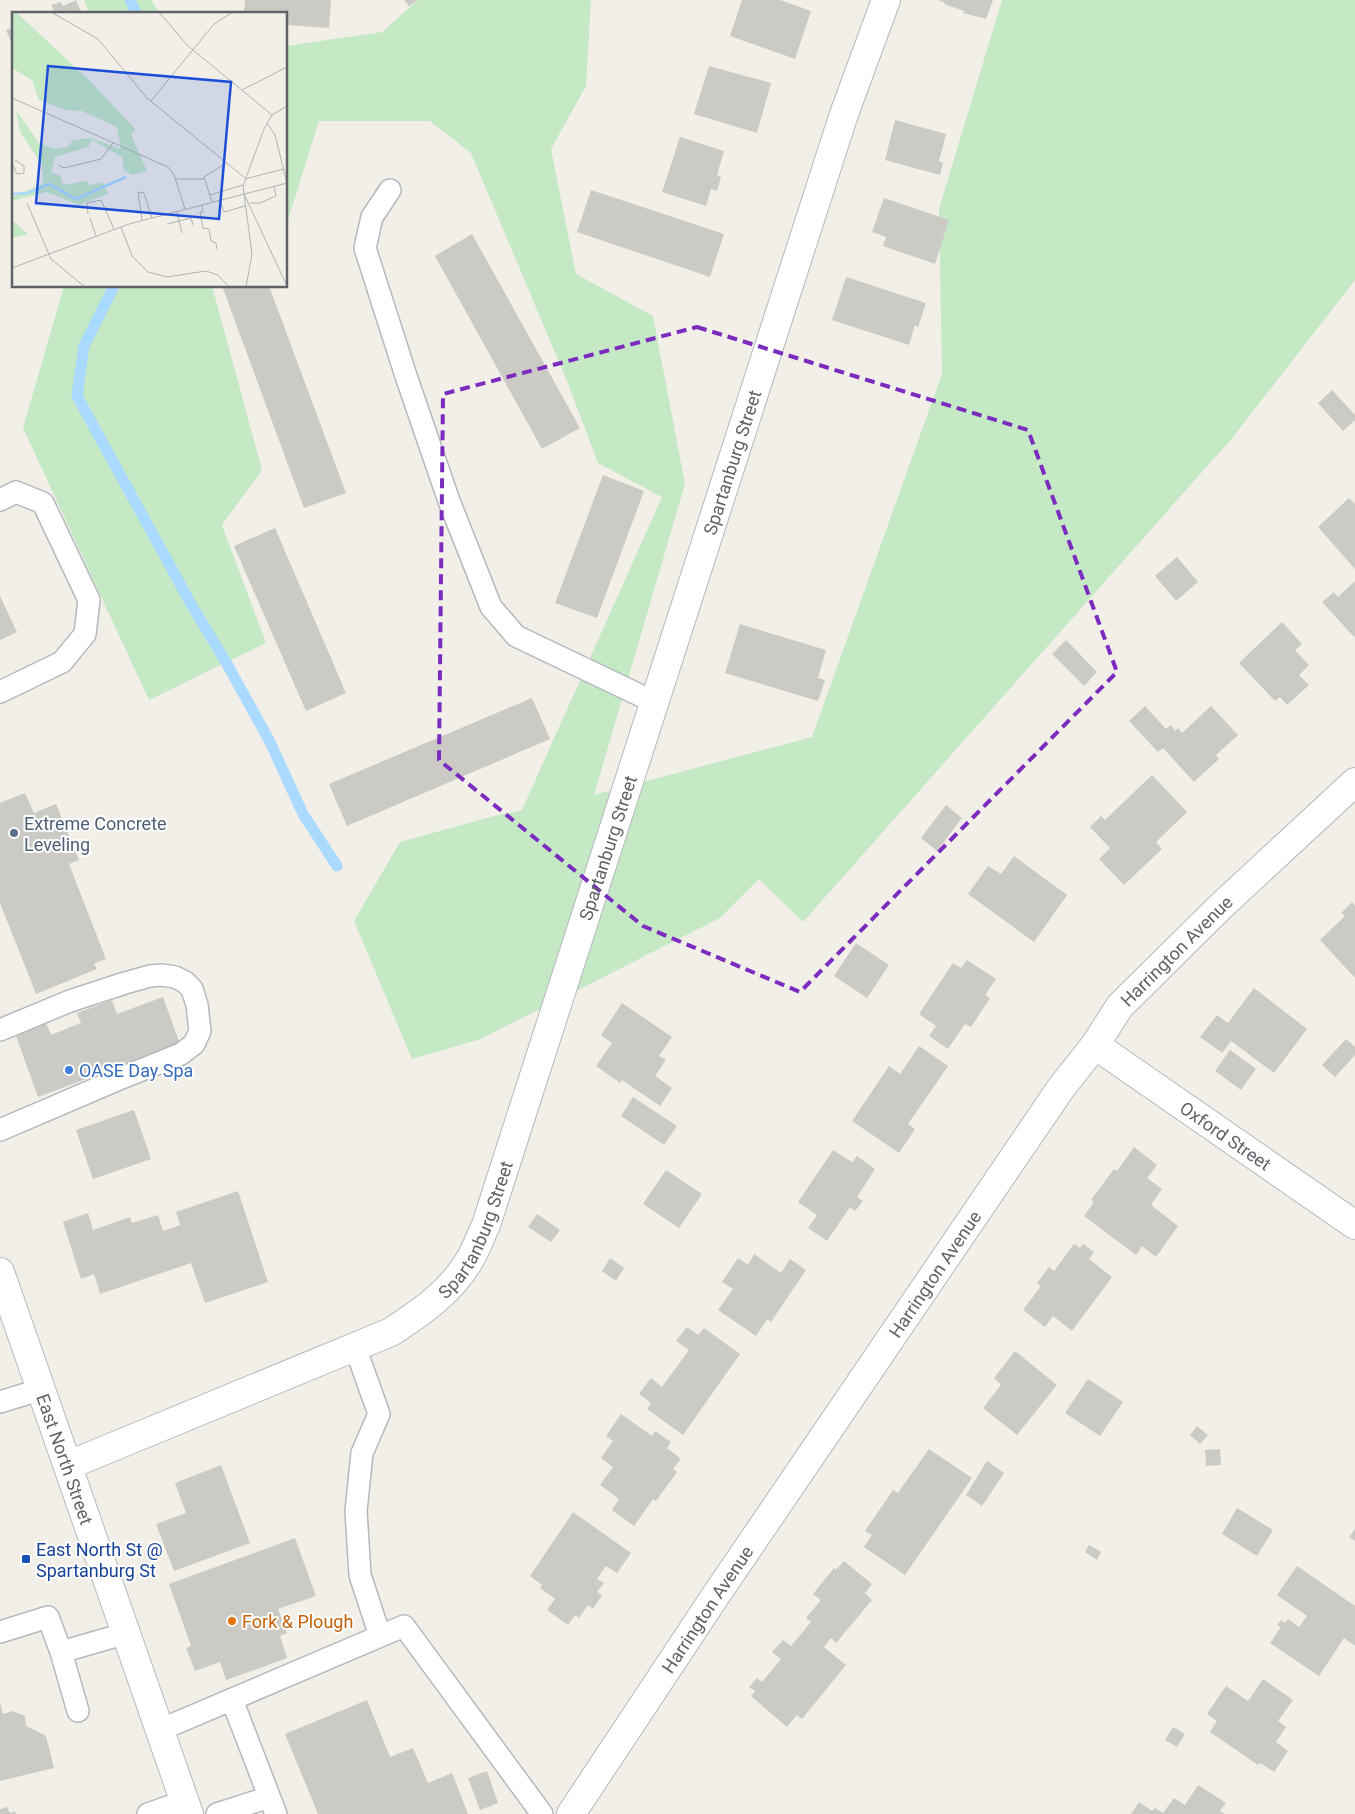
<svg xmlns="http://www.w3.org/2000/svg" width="1355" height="1814" font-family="Roboto,sans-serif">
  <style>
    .green { fill: #c5e8c5 }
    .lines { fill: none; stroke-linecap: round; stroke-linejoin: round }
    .stream { stroke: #aadaff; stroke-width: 11 }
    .building { fill: #cccac5 }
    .lane-casing { stroke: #b5b8bc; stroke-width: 24 }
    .street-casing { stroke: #b5b8bc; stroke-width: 30 }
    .secondary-casing { stroke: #b6babf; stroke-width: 30 }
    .lane { stroke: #fff; stroke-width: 21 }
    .street { stroke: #fff; stroke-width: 28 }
    .secondary { stroke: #fff; stroke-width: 28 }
    .marked { fill: none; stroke: #7b2cbf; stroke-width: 4; stroke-dasharray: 10 6; stroke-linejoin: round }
    .service-dot { fill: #5c6f8a; stroke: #fff; stroke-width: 2 }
    .shop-dot { fill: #3f7fe0; stroke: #fff; stroke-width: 2 }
    .transit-dot { fill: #1a4fb4; stroke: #fff; stroke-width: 2 }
    .food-dot { fill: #e8710a; stroke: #fff; stroke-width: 2 }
    .labels { text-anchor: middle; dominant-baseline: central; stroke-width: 4; stroke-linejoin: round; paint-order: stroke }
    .street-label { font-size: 18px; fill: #5f6368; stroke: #fff }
    .service-label { font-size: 18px; fill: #4e5e75; stroke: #fff; text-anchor: start }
    .shop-label { font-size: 18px; fill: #366cbe; stroke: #fff; text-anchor: start }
    .transit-label { font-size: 18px; fill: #164399; stroke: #fff; text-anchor: start }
    .food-label { font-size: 18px; fill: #c56008; stroke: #fff; text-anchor: start }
    .inset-river { fill: none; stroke: #aadaff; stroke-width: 2.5 }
    .inset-road { fill: none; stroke: #b3b3b1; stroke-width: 1 }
    .view { fill: #1d4ed8; fill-opacity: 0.15; stroke: #1d4ed8; stroke-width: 2.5 }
    .inset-edge { fill: none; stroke: #5f6368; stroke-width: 2.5 }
  </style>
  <rect width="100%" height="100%" fill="#f1efe8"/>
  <path class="green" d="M84 0H151L160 14H89Z
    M418 0H591L586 86 551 149 576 274 653 316 685 484 594 795 812 737 942 374 939 209 1002 0H1355V280L1233 437 803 922 759 879 720 918 481 1039 412 1059 354 921 400 842 494 816 522 810 662 497 598 463 567 381 471 153 430 121H319L286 226V46L382 32Z
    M64 286H212L262 470 222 525 266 643 149 700 23 428Z"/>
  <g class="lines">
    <path class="stream" d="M130 0 137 14
      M114 286 84 346 77 396 191 604 227 664 270 742 303 814 337 866"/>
  </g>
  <path class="building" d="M76 0 82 14H44L54 10 51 5 61 2 63 6Z
    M245 0H331L329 28 286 25V14H244Z
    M404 0H418L409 6Z
    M742 0H780L811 11 795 59 730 36Z
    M938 0H993L986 19 963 13 964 11 944 4 945 3Z
    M14 27V48L6 30Z
    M709 66 771 83 757 133 694 114Z
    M895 120 946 134 939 161 943 163 940 175 885 160Z
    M680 137 724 151 717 175 721 177 717 191 711 189 706 206 662 192Z
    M591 190 724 234 710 277 577 232Z
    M884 198 949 220 935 264 883 246 886 237 872 232Z
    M472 234 580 428 542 449 435 256Z
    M846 277 926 303 918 327 915 325 909 345 832 320Z
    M222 286H269L346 493 304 508Z
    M1332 390 1355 415V420L1343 431 1318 403Z
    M603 475 644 491 597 618 555 603Z
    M1349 498 1355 504V569L1318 527Z
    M275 528 346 693 306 711 234 546Z
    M1177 557 1198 582 1176 601 1155 576Z
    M1355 581V636L1354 637 1322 602 1334 592 1338 597Z
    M0 596 17 632 0 640Z
    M1282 622 1302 644 1295 650 1309 665 1299 675 1309 685 1287 705 1280 697 1275 701 1239 663Z
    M740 624 826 650 818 678 825 680 818 701 725 673Z
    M1066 640 1097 672 1084 686 1052 654Z
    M532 698 550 739 347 826 329 784Z
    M1145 706 1166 729 1171 725 1175 731 1178 728 1182 733 1211 706 1238 735 1216 755 1219 759 1194 782 1163 748 1158 752 1129 721Z
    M1152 775 1187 812 1156 842 1162 849 1124 885 1099 859 1110 848 1090 827 1101 816 1105 820Z
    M25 793 34 813 56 804 79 860 69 864 106 959 94 964 97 969 36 994 0 903V803Z
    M946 805 962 818 937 851 921 838Z
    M1014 856 1067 895 1034 942 968 894 988 866 1001 874Z
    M1352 902 1355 906V978L1320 940 1345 916 1341 913Z
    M856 943 889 965 867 998 834 976Z
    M967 960 996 979 985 995 990 998 971 1027 965 1024 948 1049 929 1036 936 1026 919 1014 953 963 961 968Z
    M1254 988 1307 1029 1274 1073 1231 1041 1222 1053 1200 1037 1217 1015 1228 1023Z
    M163 997 180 1044 38 1097 16 1036 46 1023 51 1035 81 1023 77 1013 112 1000 117 1014Z
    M622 1003 672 1037 659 1056 666 1060 655 1076 672 1088 660 1106 622 1080 620 1083 596 1066 612 1043 601 1035Z
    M1346 1039 1355 1047V1055L1335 1077 1322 1065Z
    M919 1046 948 1066 908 1124 915 1129 899 1153 852 1121 889 1066 900 1074Z
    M1230 1050 1256 1069 1241 1090 1215 1071Z
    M633 1097 677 1126 664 1145 621 1116Z
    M134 1110 151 1159 93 1179 76 1130Z
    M1134 1147 1157 1165 1147 1178 1162 1189 1151 1205 1178 1226 1156 1257 1142 1246 1136 1255 1084 1216 1094 1202 1091 1200 1114 1169 1117 1171Z
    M833 1150 852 1162 857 1156 875 1169 857 1197 863 1201 855 1211 850 1207 827 1241 808 1228 817 1215 798 1202Z
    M666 1170 702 1194 679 1228 643 1204Z
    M238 1191 268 1282 205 1303 191 1263 100 1294 94 1274 81 1279 63 1222 88 1213 93 1230 130 1217 132 1223 158 1215 163 1231 180 1225 176 1212Z
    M537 1214 560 1230 551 1242 528 1227Z
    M1074 1244 1080 1248 1083 1244 1094 1252 1089 1259 1112 1277 1072 1331 1053 1316 1045 1327 1023 1310 1041 1286 1037 1283 1049 1267 1054 1271Z
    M754 1254 781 1273 790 1259 806 1270 771 1322 767 1319 756 1336 718 1310 733 1289 722 1282 738 1258 748 1265Z
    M610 1258 624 1268 616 1281 602 1271Z
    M687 1327 698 1335 704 1328 740 1354 683 1435 647 1409 651 1403 639 1394 651 1378 662 1387 689 1350 676 1341Z
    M1015 1351 1057 1385 1017 1435 983 1408 1001 1385 994 1378Z
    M1088 1379 1123 1402 1100 1436 1065 1413Z
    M621 1414 652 1436 655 1431 671 1442 667 1448 681 1459 673 1469 677 1472 656 1501 653 1499 634 1526 612 1510 619 1499 600 1485 613 1467 601 1458 613 1441 606 1436Z
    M1197 1426 1208 1435 1200 1444 1190 1435Z
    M929 1449 972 1478 905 1575 864 1547 872 1535 865 1531 893 1490 898 1493Z
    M1220 1449 1221 1465 1206 1466 1205 1450Z
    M987 1461 1004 1473 982 1506 966 1495Z
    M221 1465 250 1543 174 1571 156 1524 186 1513 175 1483Z
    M1237 1508 1273 1530 1257 1556 1222 1534Z
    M573 1512 631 1553 617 1573 606 1566 597 1579 604 1583 597 1592 602 1595 593 1609 588 1605 579 1618 575 1615 568 1625 547 1610 555 1599 540 1588 542 1585 530 1576Z
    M1355 1529V1541L1349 1537Z
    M295 1538 316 1596 278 1609 287 1633 280 1636 287 1658 226 1680 220 1662 195 1671 186 1648 191 1646 169 1584Z
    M1089 1545 1101 1552 1097 1560 1085 1552Z
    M844 1561 872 1584 865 1593 872 1600 836 1643 831 1638 824 1647 846 1665 802 1719 797 1715 787 1727 751 1696 755 1691 749 1687 757 1678 762 1682 781 1659 772 1652 783 1640 791 1646 811 1622 806 1618 821 1600 813 1594 834 1568 836 1570Z
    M1297 1566 1355 1606V1646L1344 1638 1319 1676 1270 1643 1281 1627 1277 1625 1281 1620 1285 1623 1288 1619 1299 1627 1307 1616 1277 1595Z
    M1263 1679 1293 1700 1278 1721 1286 1727 1276 1742 1288 1751 1274 1772 1260 1763 1258 1765 1210 1732 1217 1721 1207 1714 1226 1686 1248 1701Z
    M367 1700 390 1757 413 1748 428 1783 452 1773 468 1814H318L285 1734Z
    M0 1701 3 1714 13 1711 25 1716 26 1726 46 1736 54 1768 0 1781Z
    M1173 1727 1185 1734 1177 1747 1165 1740Z
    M487 1771 498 1803 480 1810 468 1778Z
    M1198 1785 1226 1803 1220 1811 1225 1814H1131L1139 1802 1152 1811 1155 1808 1163 1813 1174 1798 1185 1805Z
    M7 1807 10 1813 15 1811 16 1814H0V1809Z"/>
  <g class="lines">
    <g class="lane-casing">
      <path id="lane" d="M390 190 372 217 365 248 406 376 449 501 491 607 516 636 654 702
        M0 500 16 492 43 503 89 600 85 634 62 662 0 692
        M0 1030 70 1001 125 983 150 976 162 975 175 977 185 982 192 989 197 1005 200 1031 194 1044 181 1054 119 1079 0 1130
        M355 1347 379 1414 362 1453 356 1511 360 1575 380 1636
        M0 1402 42 1389
        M0 1632 48 1617 61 1652 127 1633
        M61 1652 78 1711
        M232 1700 276 1814
        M160 1730 404 1626 542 1814
        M148 1814 185 1801
        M217 1814 269 1797"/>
    </g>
    <g class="street-casing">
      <g id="street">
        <path id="s1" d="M1095 1045 1355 1225"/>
        <path id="s2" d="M69 1465 391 1332C420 1313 451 1292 469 1261 476 1250 480 1237 486 1225L844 114 886 0"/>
        <path id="s3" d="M571 1814 714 1598 1061 1088 1095 1045 1120 1006 1219 908 1355 782"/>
      </g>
    </g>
    <g class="secondary-casing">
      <g id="secondary">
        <path id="s4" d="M0 1272 189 1814"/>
      </g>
    </g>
    <use href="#lane" class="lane"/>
    <use href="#street" class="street"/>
    <use href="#secondary" class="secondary"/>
  </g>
  <path class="marked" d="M697 327 1028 430 1117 672 800 992 643 926 439 760 443 394Z"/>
  <circle class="service-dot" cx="14" cy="833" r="5"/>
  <circle class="shop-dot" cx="69" cy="1070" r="5"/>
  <rect class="transit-dot" x="21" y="1554" width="10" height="10" rx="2.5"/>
  <circle class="food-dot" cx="232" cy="1621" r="5"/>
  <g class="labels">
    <g class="street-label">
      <text stroke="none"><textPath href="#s2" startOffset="1296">Spartanburg Street</textPath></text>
      <text stroke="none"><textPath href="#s2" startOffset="891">Spartanburg Street</textPath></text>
      <text stroke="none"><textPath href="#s3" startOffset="1056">Harrington Avenue</textPath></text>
      <text stroke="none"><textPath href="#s1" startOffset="159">Oxford Street</textPath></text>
      <text stroke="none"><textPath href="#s2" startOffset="486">Spartanburg Street</textPath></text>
      <text stroke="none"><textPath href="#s3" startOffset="651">Harrington Avenue</textPath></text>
      <text stroke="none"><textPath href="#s4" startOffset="198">East North Street</textPath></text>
      <text stroke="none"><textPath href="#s3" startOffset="246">Harrington Avenue</textPath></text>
    </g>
    <g class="service-label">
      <text x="24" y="823">Extreme Concrete<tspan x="24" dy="21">Leveling</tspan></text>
    </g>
    <g class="shop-label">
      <text x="79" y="1070">OASE Day Spa</text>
    </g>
    <g class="transit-label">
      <text x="36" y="1549">East North St @<tspan x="36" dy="21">Spartanburg St</tspan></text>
    </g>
    <g class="food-label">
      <text x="242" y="1621">Fork &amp; Plough</text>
    </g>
  </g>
  <g transform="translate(12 12)">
    <rect width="275" height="275" fill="#f1efe8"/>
    <path d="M0 0H4L79 70 124 118 119 122 135 159 120 163 112 158 110 145 80 128 76 135 43 145 39 160 49 164 51 173 74 169 79 173 91 170 96 182 67 193 35 180 0 189V185L31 172 30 153 8 120 4 98 27 131 44 137 56 135 61 128 79 126 109 137 105 115 70 99 53 98 27 88 20 68 0 56ZM0 207V208L16 222 0 226Z" fill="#c5e8c5"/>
    <path class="inset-river" d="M0 182 16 181 37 172 64 187 114 165"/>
    <path class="inset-road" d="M39 0 86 27 135 86 233 166M147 0 175 33 260 103M230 78 275 55M0 86 156 155 162 163 173 197M139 89 202 12 221 0M255 111 263 123 275 171M0 151 5 162 12 161V154L3 148M46 153 52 156 89 147 101 131M163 167H193M233 167 272 157M232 182 275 274M198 183 231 173M208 188 212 200 233 194M200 190 192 165 214 151M15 191 39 247 73 275M238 191H248L264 184 262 174M190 193 191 200H188L191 216 197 217 199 229 204 231 205 237M76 202 75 191 89 188 102 217M78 206 84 224M130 208 126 180 132 181 140 206M155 212 167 209 165 199M109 215 120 244 136 260 155 265 194 259 206 263 217 275M170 221 167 209 179 206 181 213M0 256 117 212 275 171M234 275 240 242 231 174 252 117 260 103 275 94"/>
    <path class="view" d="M36 54 219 70 207 207 24 191Z"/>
    <rect width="275" height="275" class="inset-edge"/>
  </g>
</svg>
